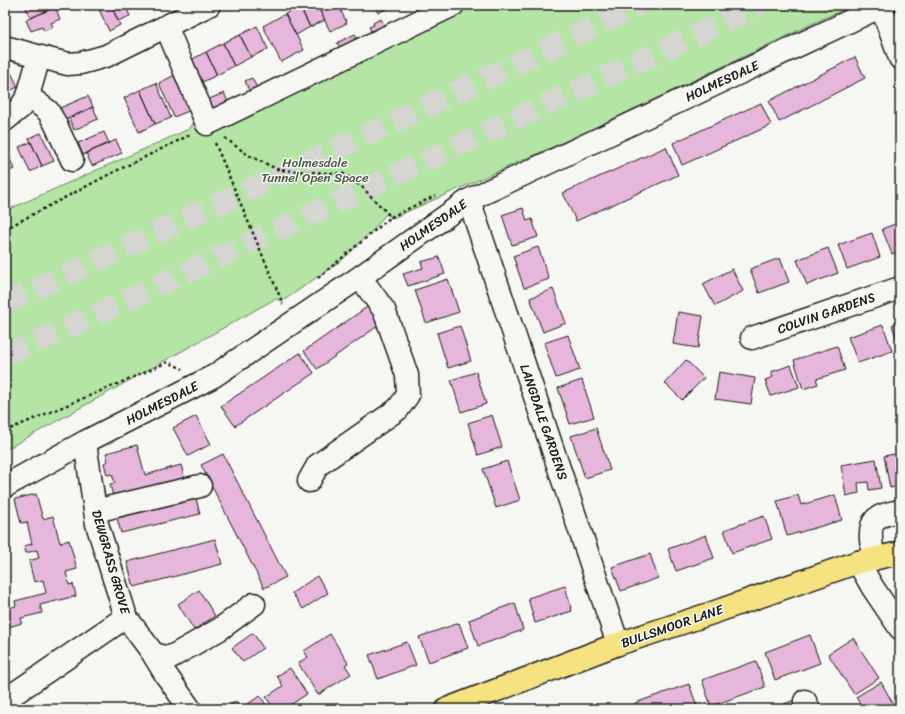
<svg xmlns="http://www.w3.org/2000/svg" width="905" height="714" font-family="Sriracha,sans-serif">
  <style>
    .green { fill: #b5e5a4; stroke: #688060 }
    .building { fill: #e6b7da; stroke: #1c1c1c }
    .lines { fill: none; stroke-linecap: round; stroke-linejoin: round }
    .highway-tunnel { stroke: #d5d5d2; stroke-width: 22; stroke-dasharray: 22 11; stroke-linecap: butt }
    .minor-casing { stroke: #1c1c1c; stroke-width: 25 }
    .major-casing { stroke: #1c1c1c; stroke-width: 25 }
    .path { stroke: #1c1c1c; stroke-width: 2.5; stroke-dasharray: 3 3; stroke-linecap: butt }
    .minor { stroke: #f6f6f2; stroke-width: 22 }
    .major { stroke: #f5e382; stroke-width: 22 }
    .labels { text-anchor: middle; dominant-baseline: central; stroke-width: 3; stroke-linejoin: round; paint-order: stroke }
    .street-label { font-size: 13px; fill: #1c1c1c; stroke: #f6f6f2 }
    .park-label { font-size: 13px; fill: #4a5845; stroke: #f6f6f2 }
  </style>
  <rect width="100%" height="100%" fill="#f6f6f2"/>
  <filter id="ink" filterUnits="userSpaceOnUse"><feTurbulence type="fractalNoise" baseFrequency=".025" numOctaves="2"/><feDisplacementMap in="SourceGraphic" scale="8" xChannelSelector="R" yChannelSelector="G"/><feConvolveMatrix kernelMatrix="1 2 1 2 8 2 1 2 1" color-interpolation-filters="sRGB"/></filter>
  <g filter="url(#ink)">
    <path class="green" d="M461 5H853L820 20 584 133 393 218 386 214 374 229 343 259 283 301 275 299 5 450V211L189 129 198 117Z"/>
    <path class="building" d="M27 5H53L55 7 31 18 25 6Z
      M97 5H111L120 25 109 31Z
      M111 5H125L130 16 118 21Z
      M303 5H317L325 20 310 27 300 7Z
      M317 5H344L346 8 341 11 347 23 330 31Z
      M374 5H394L378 13Z
      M418 5H426V6L420 9Z
      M55 7 60 19 51 23 53 27 44 31 42 27 31 31 26 20Z
      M300 7 310 27 296 35 285 14Z
      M285 14 304 50 281 62 263 26Z
      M381 19 387 31 374 37 369 27 374 25 373 23Z
      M257 26 268 49 251 57 240 35Z
      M355 34 361 43 344 52 337 43Z
      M240 35 251 57 234 66 223 43Z
      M223 43 234 66 217 75 206 52Z
      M206 52 217 75 200 83 189 61Z
      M855 57 865 78 779 122 769 101Z
      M7 64 18 87 5 93V65Z
      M175 75 191 110 174 117 159 83Z
      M252 78 258 90 251 94 245 81Z
      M156 83 171 118 155 124 140 90Z
      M140 90 155 124 139 132 124 98Z
      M224 93 230 106 213 113 207 100Z
      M88 96 93 107 65 120 60 108Z
      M761 103 771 125 682 165 673 143Z
      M93 107 98 119 74 130 69 118Z
      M104 132 109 143 83 155 78 143Z
      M41 133 54 161 42 166 29 138Z
      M116 140 122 153 92 166 86 153Z
      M31 142 42 166 30 172 19 147Z
      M666 147 678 175 576 221 563 193Z
      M5 148 14 169 5 173Z
      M523 208 527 221 532 219 538 237 512 245 502 215Z
      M900 222V250L892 254 882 229Z
      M872 233 880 257 847 269 838 245Z
      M538 247 549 279 524 288 513 256Z
      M828 248 838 273 807 285 797 260Z
      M439 257 445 274 408 286 403 274 423 268 421 262Z
      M780 258 789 282 759 293 750 269Z
      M732 269 743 291 715 306 703 284Z
      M448 279 459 312 426 323 415 290Z
      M553 289 566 323 543 332 530 298Z
      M370 305 382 323 317 369 304 351Z
      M678 312 703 316 698 348 673 344Z
      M900 322V348L892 325Z
      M883 325 892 351 858 363 848 337Z
      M460 326 471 361 448 368 437 333Z
      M568 335 580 370 556 378 544 343Z
      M837 346 845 370 816 379 818 384 803 389 794 360Z
      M300 353 314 373 235 426 221 406Z
      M686 360 704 378 682 400 665 383Z
      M791 365 799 387 771 396 765 380 773 377 771 372Z
      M476 372 486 404 461 412 451 380Z
      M719 372 755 378 751 404 715 399Z
      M582 380 594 417 570 424 558 388Z
      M492 415 502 447 478 455 468 423Z
      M196 416 211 444 188 456 173 428Z
      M596 428 610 470 585 478 571 436Z
      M137 445 145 475 181 465 185 480 114 500 110 484 115 483 112 474 107 475 104 463 108 461 106 453Z
      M900 453V486L890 488 884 456Z
      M223 454 286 577 264 588 201 465Z
      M876 459 881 488 869 490 868 482 858 483 859 493 846 496 841 465Z
      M507 461 520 500 496 508 483 469Z
      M36 494 43 519 53 516 60 543 69 540 77 569 66 572 69 585 73 584 76 596 40 605 42 613 21 618 22 623 5 628V609L16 606 15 601 46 593 43 580 34 582 29 561 39 558 37 550 26 553 24 546 32 544 27 522 21 523 15 499Z
      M798 495 801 505 835 495 842 520 787 536 777 501Z
      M196 499 200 514 121 533 117 518Z
      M764 516 772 539 732 553 724 530Z
      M706 535 714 558 676 571 668 549Z
      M215 539 222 564 134 587 127 562Z
      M650 554 658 578 621 591 612 567Z
      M317 576 328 593 303 609 292 593Z
      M565 586 572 611 535 623 528 598Z
      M199 590 215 616 194 630 178 604Z
      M515 603 523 630 478 646 469 620Z
      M459 623 468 648 429 662 419 637Z
      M253 633 263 648 243 662 232 648Z
      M330 634 348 663 345 665 351 674 318 695 298 663 308 657 304 651Z
      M810 635 820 663 775 680 765 652Z
      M853 638 879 678 854 694 828 654Z
      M407 642 416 665 378 679 369 655Z
      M756 661 765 687 711 706 702 680Z
      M290 668 307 694 284 709H274L266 697 283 686 277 676Z
      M881 682 896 709H863L856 697Z
      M689 684 698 709H637L635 703Z
      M260 696 269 709H248L246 705Z
      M797 699 801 709H786L784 704Z
      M236 701 241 709H226V708Z"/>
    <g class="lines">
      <path class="highway-tunnel" d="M5 303 382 128 638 5
        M5 355 69 327 760 5"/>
      <g class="minor-casing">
        <path id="minor" d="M881 6 900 58
          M166 26 207 124 453 5
          M5 47 56 61 68 64 81 63 106 56 209 5
          M28 96 48 111 55 123 72 160
          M5 120 20 108 28 96 39 57
          M469 200 618 644
          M752 338 900 288
          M85 442 97 524 126 617 152 652 159 656 171 657 220 629 254 604
          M309 481 318 465 398 409 408 395 407 375 384 310 360 277
          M5 486 85 442 214 376 292 323 360 277 469 200 884 5
          M95 511 200 486
          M874 559C872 548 867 528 876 519 880 515 894 512 900 511
          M858 562 873 588 900 628
          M152 652 166 675 190 709
          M5 700 126 617
          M805 701 809 709"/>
      </g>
      <g class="major-casing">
        <path id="major" d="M447 709 618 644 712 613 858 562 900 553"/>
      </g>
      <path class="path" d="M822 5 825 10
        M225 138 248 155 279 170 344 174 362 187 391 217 435 196
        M215 143 283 304
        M5 229 108 175 190 135
        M318 278 391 217
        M5 431 127 380 168 362 183 369"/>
      <use href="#minor" class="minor"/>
      <use href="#major" class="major"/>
    </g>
  </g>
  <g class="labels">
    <g class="street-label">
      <text transform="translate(722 81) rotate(-25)">HOLMESDALE</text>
      <text transform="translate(433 225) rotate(-35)">HOLMESDALE</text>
      <text transform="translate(826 313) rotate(-19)">COLVIN GARDENS</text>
      <text transform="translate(162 403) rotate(-27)">HOLMESDALE</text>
      <text transform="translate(544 422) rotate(71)">LANGDALE GARDENS</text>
      <text transform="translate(111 562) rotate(74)">DEWGRASS GROVE</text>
      <text transform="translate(672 626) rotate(-19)">BULLSMOOR LANE</text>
    </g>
    <g class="park-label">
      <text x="315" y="162">Holmesdale<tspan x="315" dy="15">Tunnel Open Space</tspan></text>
    </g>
  </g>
  <rect width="905" height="714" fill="none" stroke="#f6f6f2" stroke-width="20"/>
  <rect x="10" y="10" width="885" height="694" fill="none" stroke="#1c1c1c" stroke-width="1.5" filter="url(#ink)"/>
</svg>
